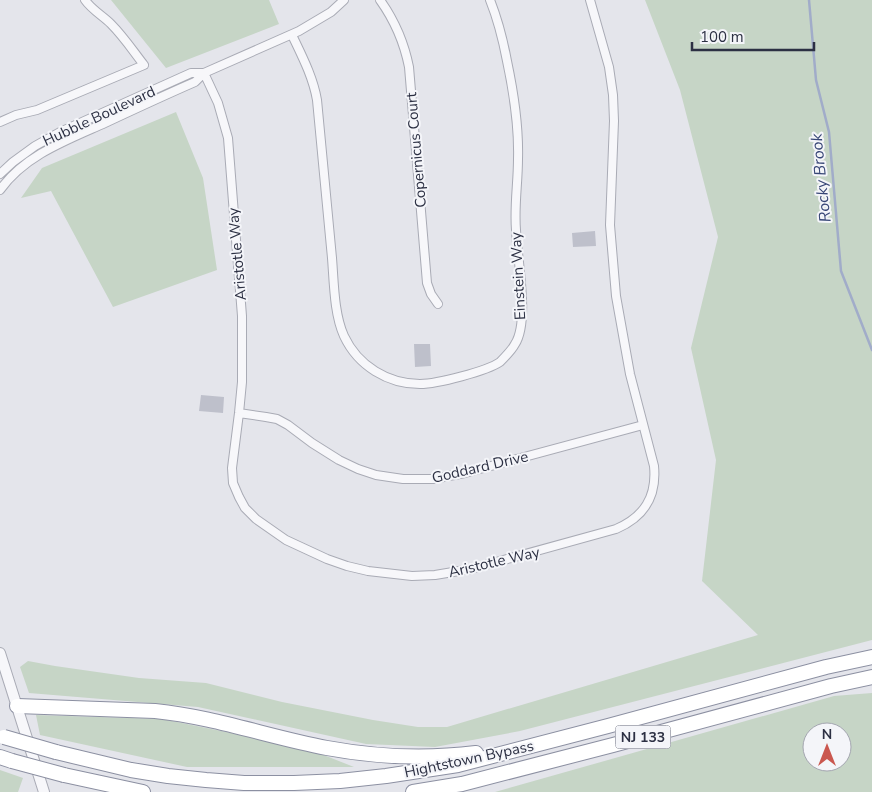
<svg xmlns="http://www.w3.org/2000/svg" width="872" height="792" font-family="'Nunito Sans',sans-serif">
  <style>
    .green { fill: #c6d5c6; fill-rule: evenodd }
    .lines { fill: none; stroke-linecap: round; stroke-linejoin: round }
    .stream { stroke: #a1acc9; stroke-width: 2.5 }
    .building { fill: #bec0cb }
    .minor-casing { stroke: #a9abb5; stroke-width: 10 }
    .tertiary-casing { stroke: #a9abb5; stroke-width: 12 }
    .motorway-casing { stroke: #8c90a2; stroke-width: 16 }
    .minor { stroke: #f7f7fa; stroke-width: 8 }
    .tertiary { stroke: #f7f7fa; stroke-width: 10 }
    .motorway { stroke: #fff; stroke-width: 14 }
    .motorway-bridge-casing { stroke: #8c90a2; stroke-width: 16; stroke-linecap: butt }
    .motorway-bridge { stroke: #fff; stroke-width: 14 }
    .labels { text-anchor: middle; dominant-baseline: central; stroke-width: 4; stroke-linejoin: round; paint-order: stroke }
    .shield { fill: #f4f5f9; stroke: #686b7a; stroke-width: 1 }
    .shield-label { font-size: 14px; font-weight: bold; fill: #2c3043 }
    .street-label { font-size: 15px; fill: #2c3043; stroke: #f4f5f9 }
    .water-label { font-size: 16px; font-style: italic; fill: #374676; stroke: #f4f5f9 }
  </style>
  <rect width="100%" height="100%" fill="#e4e5eb"/>
  <path class="green" d="M111 0H269L279 24 166 68Z
    M645 0H872V640L520 731 435 747 366 744 198 707 29 693 20 667 28 661 55 666 139 678 206 683 282 702 373 720 418 727H447L758 635 702 581 716 460 691 348 718 237 680 90Z
    M176 112 203 178 217 270 113 307 51 191 21 198 42 168Z
    M872 693V792H495L834 696ZM812 732H842V762H812Z
    M36 715 162 719 306 748 354 767H187L40 735Z
    M0 770 23 778 18 792H0Z"/>
  <g class="lines">
    <path class="stream" d="M809 0 816 80 829 132 841 271 872 350"/>
  </g>
  <path class="building" d="M595 231 596 246 573 247 572 233Z
    M414 344H430L431 366 415 367Z
    M201 395 224 397 223 413 199 411Z"/>
  <g class="lines">
    <g class="minor-casing">
      <path id="minor" d="M380 0C395 21 404 42 409 67L427 283 431 294 438 304
        M292 35C302 56 313 77 317 100 322 153 327 206 332 258 334 283 334 314 344 336 358 366 388 384 420 384 437 384 487 371 500 362 505 357 512 350 515 344 530 321 517 258 516 230 514 206 518 183 518 159 519 125 514 94 507 61 503 40 498 20 490 0
        M204 73 218 103 228 138 242 316V382L239 413 232 468 233 483 239 497 245 508 256 519 286 540 327 559 347 566 368 571 412 576 435 575 471 569 616 529C644 517 657 497 654 466L630 374 616 296 610 225 614 121 613 95 609 67 590 0
        M0 122 16 115 37 110 144 65C133 51 124 37 111 24 103 16 92 10 85 0
        M0 174 13 162 35 146 60 132 191 73H204
        M0 190C25 155 67 140 105 123 135 109 165 95 195 82L204 73 299 31 331 12 344 0
        M239 413 266 417 277 419 288 425 312 443 339 460 358 469 376 475 403 479H433L465 473 643 425"/>
    </g>
    <g class="tertiary-casing">
      <path id="tertiary" d="M0 653 44 792"/>
    </g>
    <g class="motorway-casing">
      <path id="motorway" d="M17 706 155 711C214 717 269 737 327 748 376 757 428 759 476 753
        M56 752 131 770 168 776 206 780 244 783H294L340 781 386 776 458 765 608 726 826 667 872 657
        M0 757 12 761
        M64 775 143 792
        M413 792 462 784 613 745 831 686 872 677"/>
    </g>
    <use href="#minor" class="minor"/>
    <use href="#tertiary" class="tertiary"/>
    <use href="#motorway" class="motorway"/>
    <g class="motorway-bridge-casing">
      <path id="motorway-bridge" d="M4 737 56 752
        M12 761 64 775"/>
    </g>
    <use href="#motorway-bridge" class="motorway-bridge"/>
  </g>
  <g class="labels">
    <rect class="shield" x="615.5" y="725.5" width="55" height="23" rx="4"/>
    <g class="shield-label">
      <text x="643" y="737">NJ 133</text>
    </g>
    <g class="street-label">
      <text transform="translate(99 116) rotate(-25)">Hubble Boulevard</text>
      <text transform="translate(416 150) rotate(-95)">Copernicus Court</text>
      <text transform="translate(237 254) rotate(-95)">Aristotle Way</text>
      <text transform="translate(518 276) rotate(-93)">Einstein Way</text>
      <text transform="translate(480 467) rotate(-13)">Goddard Drive</text>
      <text transform="translate(494 562) rotate(-13)">Aristotle Way</text>
      <text transform="translate(469 759) rotate(-12)">Hightstown Bypass</text>
    </g>
    <g class="water-label">
      <text transform="translate(821 178) rotate(-96)">Rocky Brook</text>
    </g>
  </g>
  <g transform="translate(827 747)"><circle r="24" fill="#f4f5f9" stroke="#a4a6b0"/>
  <path d="M0-4L9 19L0 12L-9 19Z" fill="#ca574f"/>
  <text y="-8" font-size="14" font-weight="bold" text-anchor="middle" fill="#2c3043">N</text>
  </g>
  <path d="M692 42v8h122v-8" fill="none" stroke="#2c3043" stroke-width="2.5"/>
  <text x="700" y="42" font-size="15" fill="#2c3043" stroke="#f4f5f9" stroke-width="4" paint-order="stroke">100 m</text>
</svg>
